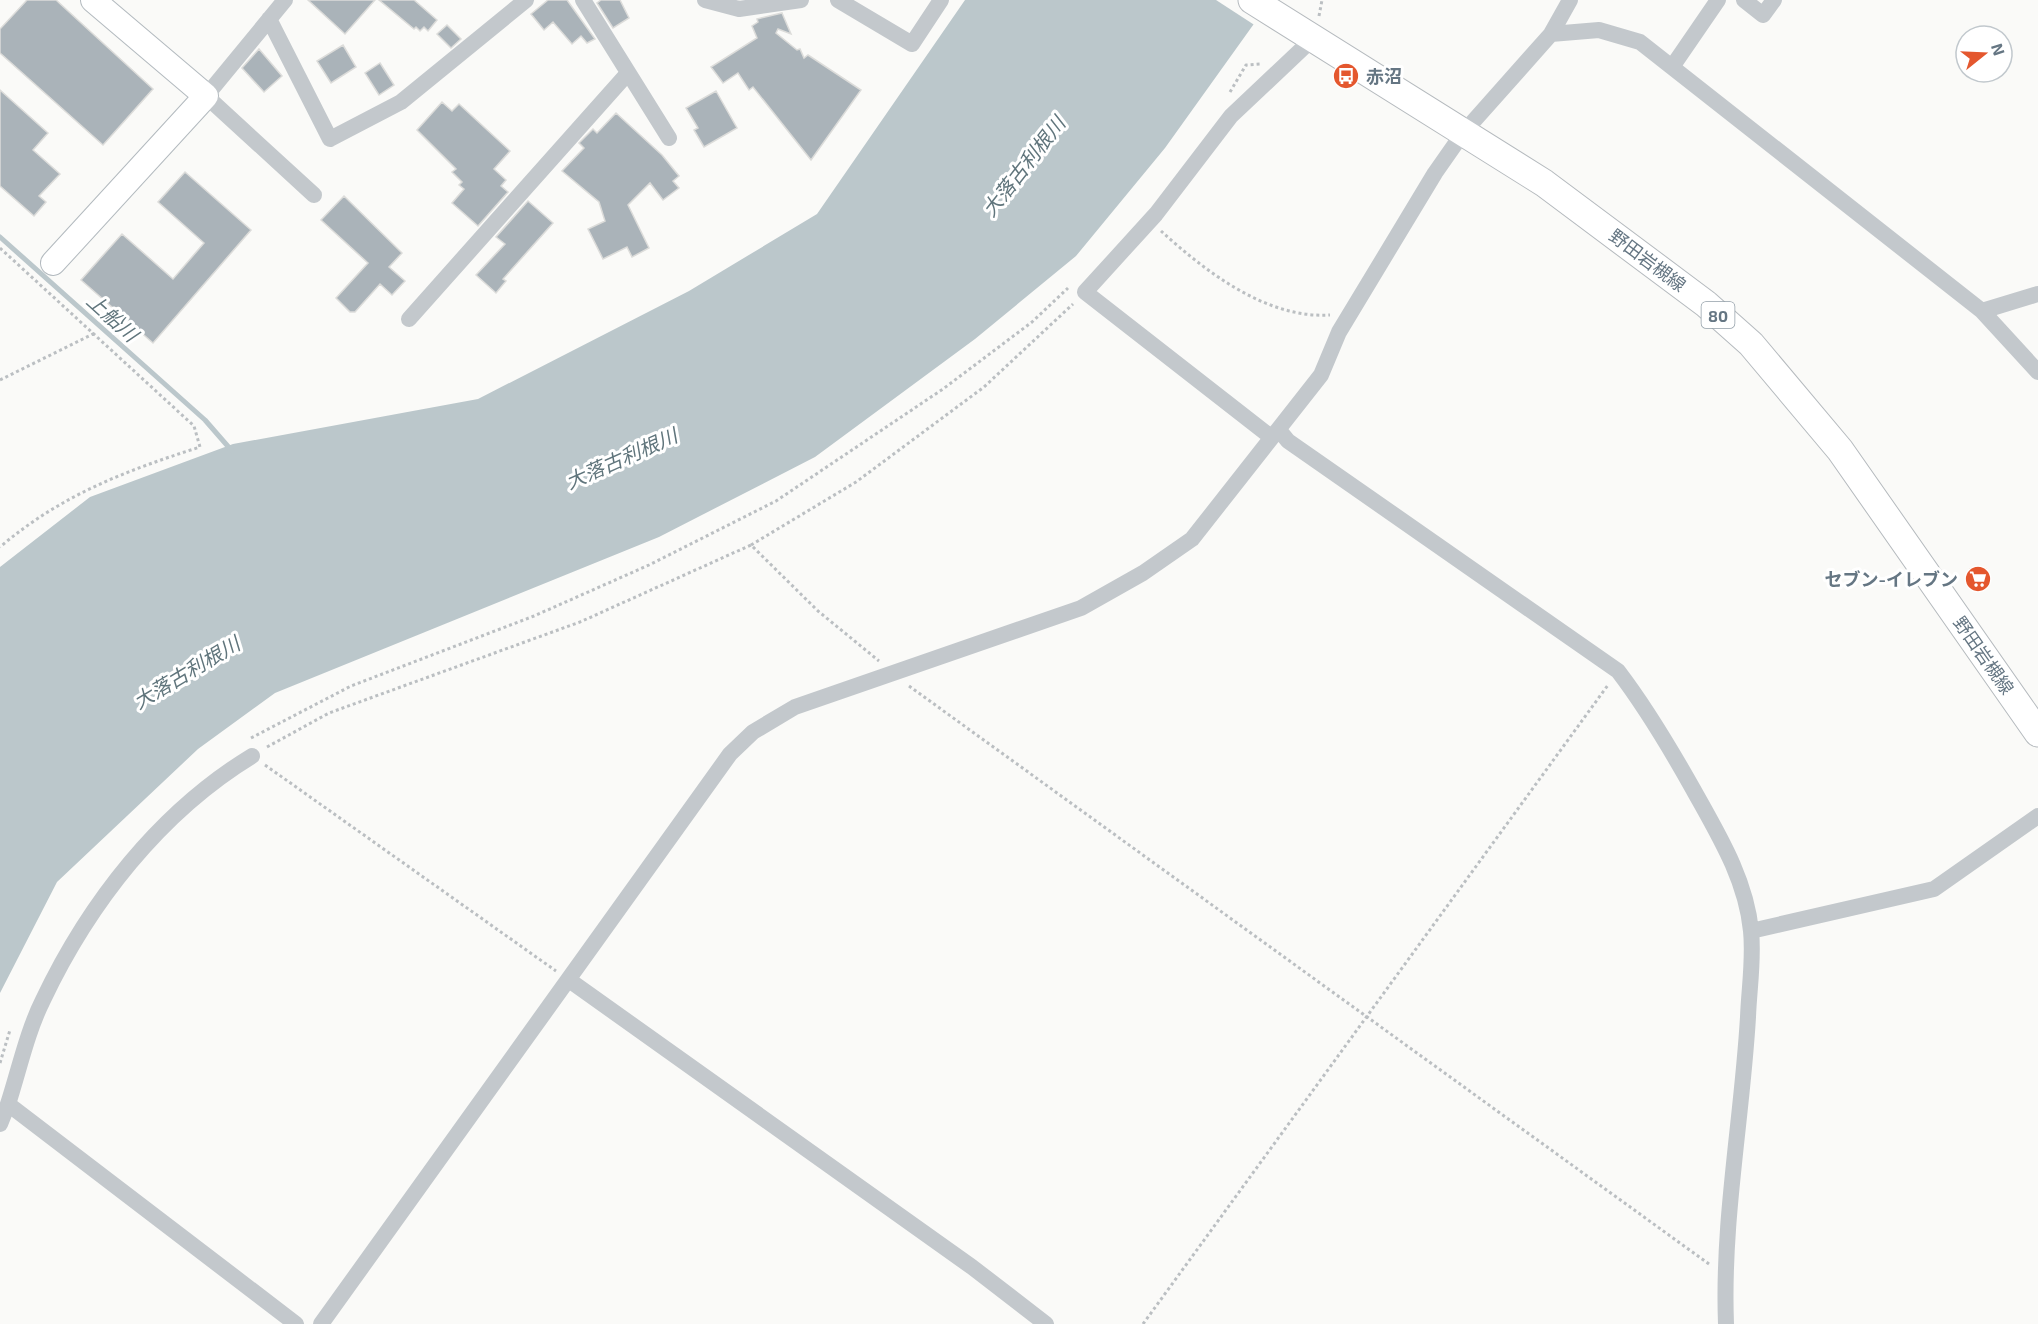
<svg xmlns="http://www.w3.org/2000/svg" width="2038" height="1324" font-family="'Exo 2','Noto Sans JP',sans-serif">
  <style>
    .water { fill: #bbc7cb }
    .pier { fill: #fafaf8 }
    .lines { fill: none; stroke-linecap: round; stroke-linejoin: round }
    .stream { stroke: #bbc7cb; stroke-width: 5 }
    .building { fill: #aab3b9; stroke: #dcdcda; stroke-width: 1.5 }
    .secondary-casing { stroke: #b3babf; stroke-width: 26 }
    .primary-casing { stroke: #b5babe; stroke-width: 29 }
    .path { stroke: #bbbfc2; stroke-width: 3; stroke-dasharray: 3 3; stroke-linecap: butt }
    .street { stroke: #c3c8cc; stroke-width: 16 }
    .secondary { stroke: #fff; stroke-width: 24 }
    .primary { stroke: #fff; stroke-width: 27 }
    .labels { text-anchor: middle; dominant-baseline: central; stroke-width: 6; stroke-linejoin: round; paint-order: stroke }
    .shield { fill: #fff; stroke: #939fa8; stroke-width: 1.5 }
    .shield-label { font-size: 16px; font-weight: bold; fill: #657683 }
    .poi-label { font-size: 18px; font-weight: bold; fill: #657683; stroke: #fff; text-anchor: start }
    .street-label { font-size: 18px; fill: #657683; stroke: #fff }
    .water-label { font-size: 20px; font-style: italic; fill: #60757c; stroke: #fff }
  </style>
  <rect width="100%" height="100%" fill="#fafaf8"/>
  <path class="water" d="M965 0H1271L1165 148 1076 256 975 339 815 457 659 537 275 693 198 749 57 882 0 993V567L90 497 233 444 478 399 689 291 817 214Z"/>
  <path class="pier" d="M1216 0H1266L1272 4 1256 26Z"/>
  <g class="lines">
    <path class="stream" d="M0 237 205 420 232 451"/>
  </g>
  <path class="building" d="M27 0H56L153 89 103 145 0 53V29Z
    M308 0H375L345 34Z
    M379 0H414L437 20 428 31 424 27 420 31 416 27 414 29Z
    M548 0H567L595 39 587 43 581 36 572 44 553 22 544 30 531 14Z
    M601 0H620L629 18 613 28 597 3Z
    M782 13 791 34 778 29 776 33 797 50 800 49 804 58 808 55 861 90 811 160 753 87 749 90 738 73 723 83 711 67 757 38 752 26 758 22 757 19Z
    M447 25 461 39 451 48 437 34Z
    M343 45 356 67 331 83 317 61Z
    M259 49 282 76 264 92 242 68Z
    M380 63 394 85 379 95 365 73Z
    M0 90 48 133 33 150 60 174 39 196 46 202 34 216 0 186Z
    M716 91 737 128 704 147 694 130 698 128 686 108Z
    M442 102 452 111 459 104 510 151 494 169 506 180 501 186 508 192 478 226 452 203 464 189 459 185 462 182 452 172 456 169 417 130Z
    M616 113 662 155 679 176 673 181 679 188 663 200 650 183 628 205 649 248 632 257 627 247 603 259 588 229 605 221 599 202 562 171 584 148 579 143 593 129 597 133Z
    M185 172 251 230 153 343 81 280 122 234 173 279 204 243 158 202Z
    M344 196 402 253 389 267 405 281 392 295 380 284 355 312H350L336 298 368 263 321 220Z
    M528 201 553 223 503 279 506 281 496 293 476 275 505 244 496 237Z"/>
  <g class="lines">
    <g class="secondary-casing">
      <path id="secondary" d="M53 263 206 96 93 0"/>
    </g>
    <g class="primary-casing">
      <path id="primary" d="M1252 0 1544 183 1706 304 1751 344 1840 450 2038 733"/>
    </g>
    <path class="path" d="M1319 16 1322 0
      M1230 92 1246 65 1260 64
      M1161 231C1206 272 1267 319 1330 315
      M0 248 194 426 200 447C125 471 61 495 0 547
      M0 380 95 333
      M751 545 856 482 984 387 1073 304
      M909 686 1709 1264
      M251 738 351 686 534 616 649 565 776 501 943 389 1032 322 1068 288
      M267 747 329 713 580 622 751 545 818 611 879 661
      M265 765 556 971
      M0 1063 10 1030
      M1143 1324 1608 685"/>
    <path class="street" d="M285 0 206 96 314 195
      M583 0 669 138
      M705 0 739 9 801 0
      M838 0 912 44 941 0
      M1744 0 1763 15 1774 0
      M269 19 330 139 401 102 526 0
      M1551 34 1599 30 1640 42 1982 311 2038 372
      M1672 67 1718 0
      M1982 311 2038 294
      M409 319 628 73
      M1279 430 1288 441 1618 671C1647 709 1670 748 1693 789 1718 834 1746 879 1751 931 1754 959 1749 989 1748 1017 1742 1120 1722 1220 1726 1324
      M1271 437 1085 292 1156 214 1231 116 1303 48 1310 36
      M252 756C160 812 89 903 43 1000 27 1032 19 1070 8 1104L296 1324
      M1751 931 1934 889 2038 816
      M569 980 972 1267 1046 1324
      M0 1124 8 1104
      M321 1324 730 754 753 732 795 707 1081 608 1143 573 1192 539 1321 375 1339 332 1435 173 1463 133 1551 34 1570 0"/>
    <use href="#secondary" class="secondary"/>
    <use href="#primary" class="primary"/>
  </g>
  <defs>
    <g id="bus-disc" transform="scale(1.35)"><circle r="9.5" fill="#e4572e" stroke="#fff"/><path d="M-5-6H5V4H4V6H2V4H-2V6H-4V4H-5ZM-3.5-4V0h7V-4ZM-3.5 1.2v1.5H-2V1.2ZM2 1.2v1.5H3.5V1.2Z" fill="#fff"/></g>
    <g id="supermarket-disc" transform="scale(1.35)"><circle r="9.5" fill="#e4572e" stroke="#fff"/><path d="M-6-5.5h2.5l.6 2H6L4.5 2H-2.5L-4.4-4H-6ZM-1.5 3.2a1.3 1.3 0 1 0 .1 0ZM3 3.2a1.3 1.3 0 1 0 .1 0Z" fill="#fff"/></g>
  </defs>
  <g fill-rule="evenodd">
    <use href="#bus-disc" x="1346" y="76"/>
    <use href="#supermarket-disc" x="1978" y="579"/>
  </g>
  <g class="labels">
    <rect class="shield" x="1701.5" y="302" width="33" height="26" rx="4.5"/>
    <g class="shield-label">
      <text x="1718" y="315">80</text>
    </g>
    <g class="poi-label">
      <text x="1366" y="76">赤沼</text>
      <text x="1958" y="579" text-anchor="end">セブン-イレブン</text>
    </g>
    <g class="street-label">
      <text transform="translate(1648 260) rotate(37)">野田岩槻線</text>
      <text transform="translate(1984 655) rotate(55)">野田岩槻線</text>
    </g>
    <g class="water-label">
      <text transform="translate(1023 166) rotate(-52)">大落古利根川</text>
      <text transform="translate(113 317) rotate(42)">上船川</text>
      <text transform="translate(621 458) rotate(-24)">大落古利根川</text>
      <text transform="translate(186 672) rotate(-31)">大落古利根川</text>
    </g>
  </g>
  <g transform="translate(1984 54) rotate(72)"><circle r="28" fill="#ffffff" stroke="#c1c8cd" stroke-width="1.5"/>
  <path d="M0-4.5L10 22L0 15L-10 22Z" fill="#e4572e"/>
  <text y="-9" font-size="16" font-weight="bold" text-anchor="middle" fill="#657683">N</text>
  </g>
</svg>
